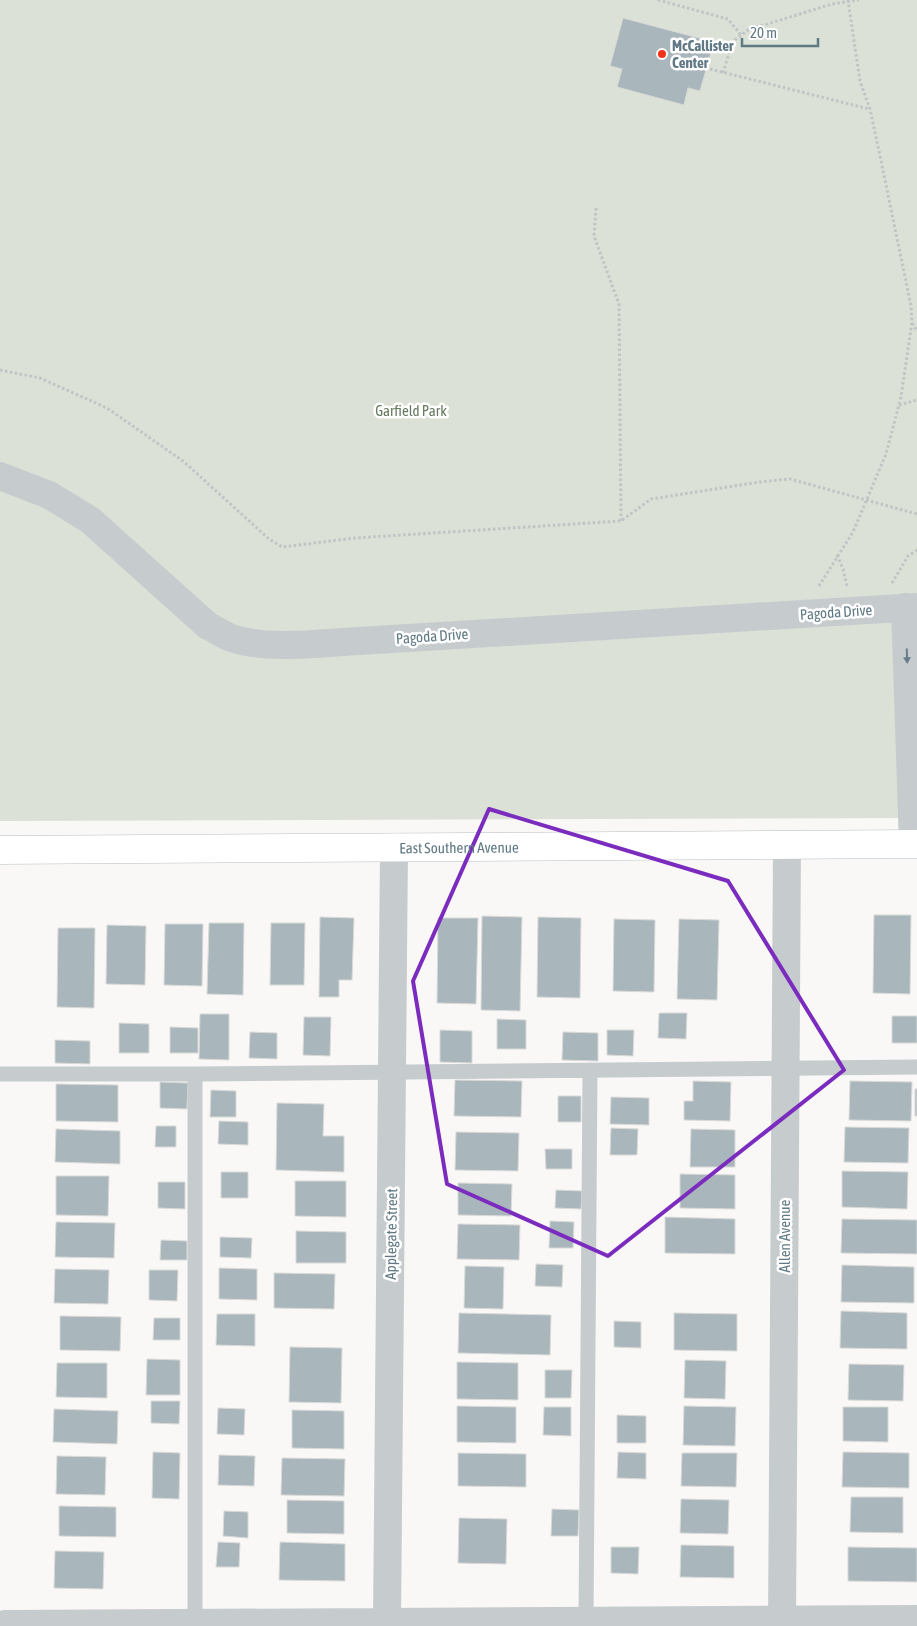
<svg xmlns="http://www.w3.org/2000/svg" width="917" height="1626" font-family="'Asap Condensed',sans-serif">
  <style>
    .green { fill: #dbe1d6 }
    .building { fill: #a9b6bb; stroke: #dadad8 }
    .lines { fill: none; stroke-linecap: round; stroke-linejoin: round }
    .secondary-casing { stroke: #b7bfc3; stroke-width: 29 }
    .path { stroke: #c1c4c6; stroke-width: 3; stroke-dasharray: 2.5 2.5; stroke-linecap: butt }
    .lane { stroke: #c6cbce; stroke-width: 15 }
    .street { stroke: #c6cbce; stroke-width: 28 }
    .secondary { stroke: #fff; stroke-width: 28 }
    .oneway { fill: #657d88 }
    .marked { fill: none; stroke: #7b2cbf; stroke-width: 4; stroke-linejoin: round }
    .poi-dot { fill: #f53319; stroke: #fff; stroke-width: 2 }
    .labels { text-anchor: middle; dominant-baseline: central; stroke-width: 5; stroke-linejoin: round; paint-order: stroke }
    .poi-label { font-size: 15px; font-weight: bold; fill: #607984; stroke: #fff; text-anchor: start }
    .park-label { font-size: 15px; fill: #687a60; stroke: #fff }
    .street-label { font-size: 15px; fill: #607984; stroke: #fff }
  </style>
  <rect width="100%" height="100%" fill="#f9f8f6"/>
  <path class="green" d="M0 0H917V818L0 821Z"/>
  <path class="building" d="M623 18 714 42 700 91 688 88 684 105 617 87 622 69 610 66Z
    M874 915H911L910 994 873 993Z
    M482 916 522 917 520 1011 481 1010Z
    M320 917 354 918 352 980H339V997H319Z
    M538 917 581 918 580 998 537 997Z
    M438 918H478L476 1004 437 1003Z
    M614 919 655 920 654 992 613 991Z
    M679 919 719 920 717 1000 677 999Z
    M209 923H244L243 995 207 994Z
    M271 923H305L304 985H270Z
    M165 924H203L202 986 164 985Z
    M107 925 146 926 145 985 106 984Z
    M58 928H95L94 1008 57 1007Z
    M659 1013H687L686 1039 658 1038Z
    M200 1014H229V1060L199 1059Z
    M892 1016H917V1043H892Z
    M304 1017H331L330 1056 303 1055Z
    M497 1019 526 1020V1049H497Z
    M119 1023 149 1024V1053H119Z
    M170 1027 198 1028V1053H170Z
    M440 1030 472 1031V1063L440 1062Z
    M607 1030H634L633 1056 607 1055Z
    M250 1032 277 1033V1059L249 1058Z
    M563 1032 598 1033V1061L562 1060Z
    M55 1040 90 1041V1064L55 1063Z
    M455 1080 522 1081 521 1117 454 1116Z
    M693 1081 731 1082 730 1121 684 1120V1101H693Z
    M850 1081 912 1082 911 1121 849 1120Z
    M160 1082 188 1083 187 1109 160 1108Z
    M56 1084 118 1085V1122L56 1121Z
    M915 1089H917V1116H915Z
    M211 1090 236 1091V1117H210Z
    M558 1096H581V1122H558Z
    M611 1097 649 1098V1125L610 1124Z
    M277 1103 324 1104 323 1136H344V1172L276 1170Z
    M219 1121 248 1122V1145L218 1144Z
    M156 1126H176V1147H155Z
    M845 1127 909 1128 908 1163 844 1162Z
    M611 1128 638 1129 637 1155H610Z
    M56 1129 120 1131V1164L55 1162Z
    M691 1129 735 1130V1167H690Z
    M456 1132 519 1133 518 1171 455 1170Z
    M545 1149H572V1169H546Z
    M842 1171 908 1172 907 1209 842 1207Z
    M221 1172H248V1198H221Z
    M680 1174 735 1175V1209L680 1208Z
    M56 1176H109L108 1216 56 1215Z
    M295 1181H346V1217L295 1216Z
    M158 1182H185V1209L158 1208Z
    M458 1183 512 1184 511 1216 458 1215Z
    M556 1190 582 1191 581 1209 555 1208Z
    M665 1217 735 1219V1254L665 1253Z
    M842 1219 917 1220V1254L841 1253Z
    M550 1221 574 1222 573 1248H549Z
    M56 1222 115 1223 114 1258 55 1257Z
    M458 1224 520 1225 519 1260 457 1259Z
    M296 1231 346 1232V1263H296Z
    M220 1237 252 1238 251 1258 220 1257Z
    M161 1240 187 1241V1260H160Z
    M536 1264 563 1265 562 1287 535 1286Z
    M842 1265 914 1267V1303L841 1302Z
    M465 1266 504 1267 503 1309 464 1308Z
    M219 1268 257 1269V1300L219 1299Z
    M55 1269 109 1270 108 1304 54 1303Z
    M149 1270H178L177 1301 149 1300Z
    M274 1273 335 1274 334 1309 274 1308Z
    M841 1311 907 1313V1349L840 1348Z
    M459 1313 551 1315 550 1355 458 1353Z
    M674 1313 737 1314V1351L674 1350Z
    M217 1314H255V1346L216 1345Z
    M60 1316 121 1317 120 1351 60 1350Z
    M154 1318H180V1340H153Z
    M614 1321 641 1322V1348L614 1347Z
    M290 1347 342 1348 341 1403 289 1402Z
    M147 1359 180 1360V1395H146Z
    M685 1360 726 1361 725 1399 684 1398Z
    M457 1362 518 1363V1400L457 1399Z
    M57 1363H107V1398L56 1397Z
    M849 1364 904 1365 903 1401 848 1400Z
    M545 1370H572L571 1398H545Z
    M151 1401H180L179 1424 151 1423Z
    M457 1406 516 1407V1443L457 1442Z
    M684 1406 736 1407 735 1446 683 1445Z
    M544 1407H571V1436L543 1435Z
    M843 1407H888V1442L843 1441Z
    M218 1408 245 1409 244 1435 217 1434Z
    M54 1409 118 1411 117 1444 53 1442Z
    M292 1410 344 1411V1449L292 1448Z
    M617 1415 646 1416V1443H617Z
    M153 1452 180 1453 179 1499 152 1498Z
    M618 1452 646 1453V1479L617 1478Z
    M843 1452 909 1453V1488L842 1487Z
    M458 1453 526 1454V1487L458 1486Z
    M682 1453H737L736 1487 681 1486Z
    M219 1455 255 1456 254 1486 218 1485Z
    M57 1456 106 1457 105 1495 56 1494Z
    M282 1458 345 1459 344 1496 281 1495Z
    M851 1497H903V1533L850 1532Z
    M681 1499 729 1500 728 1534 680 1533Z
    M287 1500 344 1501V1534L287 1533Z
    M59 1506 116 1507V1537L59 1536Z
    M552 1509 579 1510 578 1536H551Z
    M224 1511 248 1512V1538L223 1536Z
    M459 1518 507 1519 506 1564 458 1563Z
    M218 1542 240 1543 239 1567H216Z
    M280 1542 345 1544V1581L279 1580Z
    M681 1545 734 1546V1578L680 1577Z
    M611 1547H639L638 1574 611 1573Z
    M848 1547 917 1548V1582L848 1581Z
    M55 1551 104 1552 103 1589 54 1588Z"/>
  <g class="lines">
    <g class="secondary-casing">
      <g id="secondary">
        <path id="s1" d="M0 850 917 844"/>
      </g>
    </g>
    <path class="path" d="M658 0 728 19 741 35
      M710 69 869 109
      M723 73 730 50 735 40 748 30 832 4 859 0
      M596 208 594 236 619 304 621 521
      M912 323 917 331
      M0 370 40 378 107 408 183 461 269 539 282 547 355 538 621 521 651 499 760 482 790 479 917 514
      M899 405 917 400
      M837 555 843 569 847 586
      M892 583 908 556 917 550
      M819 586 853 532 886 454 901 397 912 322 911 306 879 151 870 109 860 81 848 0"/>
    <path class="lane" d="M0 1074H195L917 1067
      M586 1621 590 1070
      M195 1623V1074"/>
    <path class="street" d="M0 476 49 495 90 520 208 626C215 629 222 634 229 637 264 651 321 643 359 641L917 607
      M905 607 913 844
      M387 1622 394 847
      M5 1624 917 1619
      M782 1626 787 845"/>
    <use href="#secondary" class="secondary"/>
  </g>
  <defs><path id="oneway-solid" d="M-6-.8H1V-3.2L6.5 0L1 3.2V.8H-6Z" transform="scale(1.25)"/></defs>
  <use class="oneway" href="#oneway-solid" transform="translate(907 656) rotate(88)"/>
  <path class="marked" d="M489 809 728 881 844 1070 608 1256 447 1184 413 981Z"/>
  <circle class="poi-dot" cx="662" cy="54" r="5"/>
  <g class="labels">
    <g class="poi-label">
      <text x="672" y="45">McCallister<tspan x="672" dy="17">Center</tspan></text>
    </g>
    <g class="park-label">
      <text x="411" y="410">Garfield Park</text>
    </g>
    <g class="street-label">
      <text transform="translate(836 612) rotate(-4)">Pagoda Drive</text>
      <text transform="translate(432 636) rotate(-4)">Pagoda Drive</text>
      <text stroke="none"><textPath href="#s1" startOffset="459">East Southern Avenue</textPath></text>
      <text transform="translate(391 1234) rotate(-89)">Applegate Street</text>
      <text transform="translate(784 1236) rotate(-90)">Allen Avenue</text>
    </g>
  </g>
  <path d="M742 38v8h76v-8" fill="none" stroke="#607984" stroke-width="2.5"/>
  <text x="750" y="38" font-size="15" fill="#607984" stroke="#ffffff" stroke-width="4" paint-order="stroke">20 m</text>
</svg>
